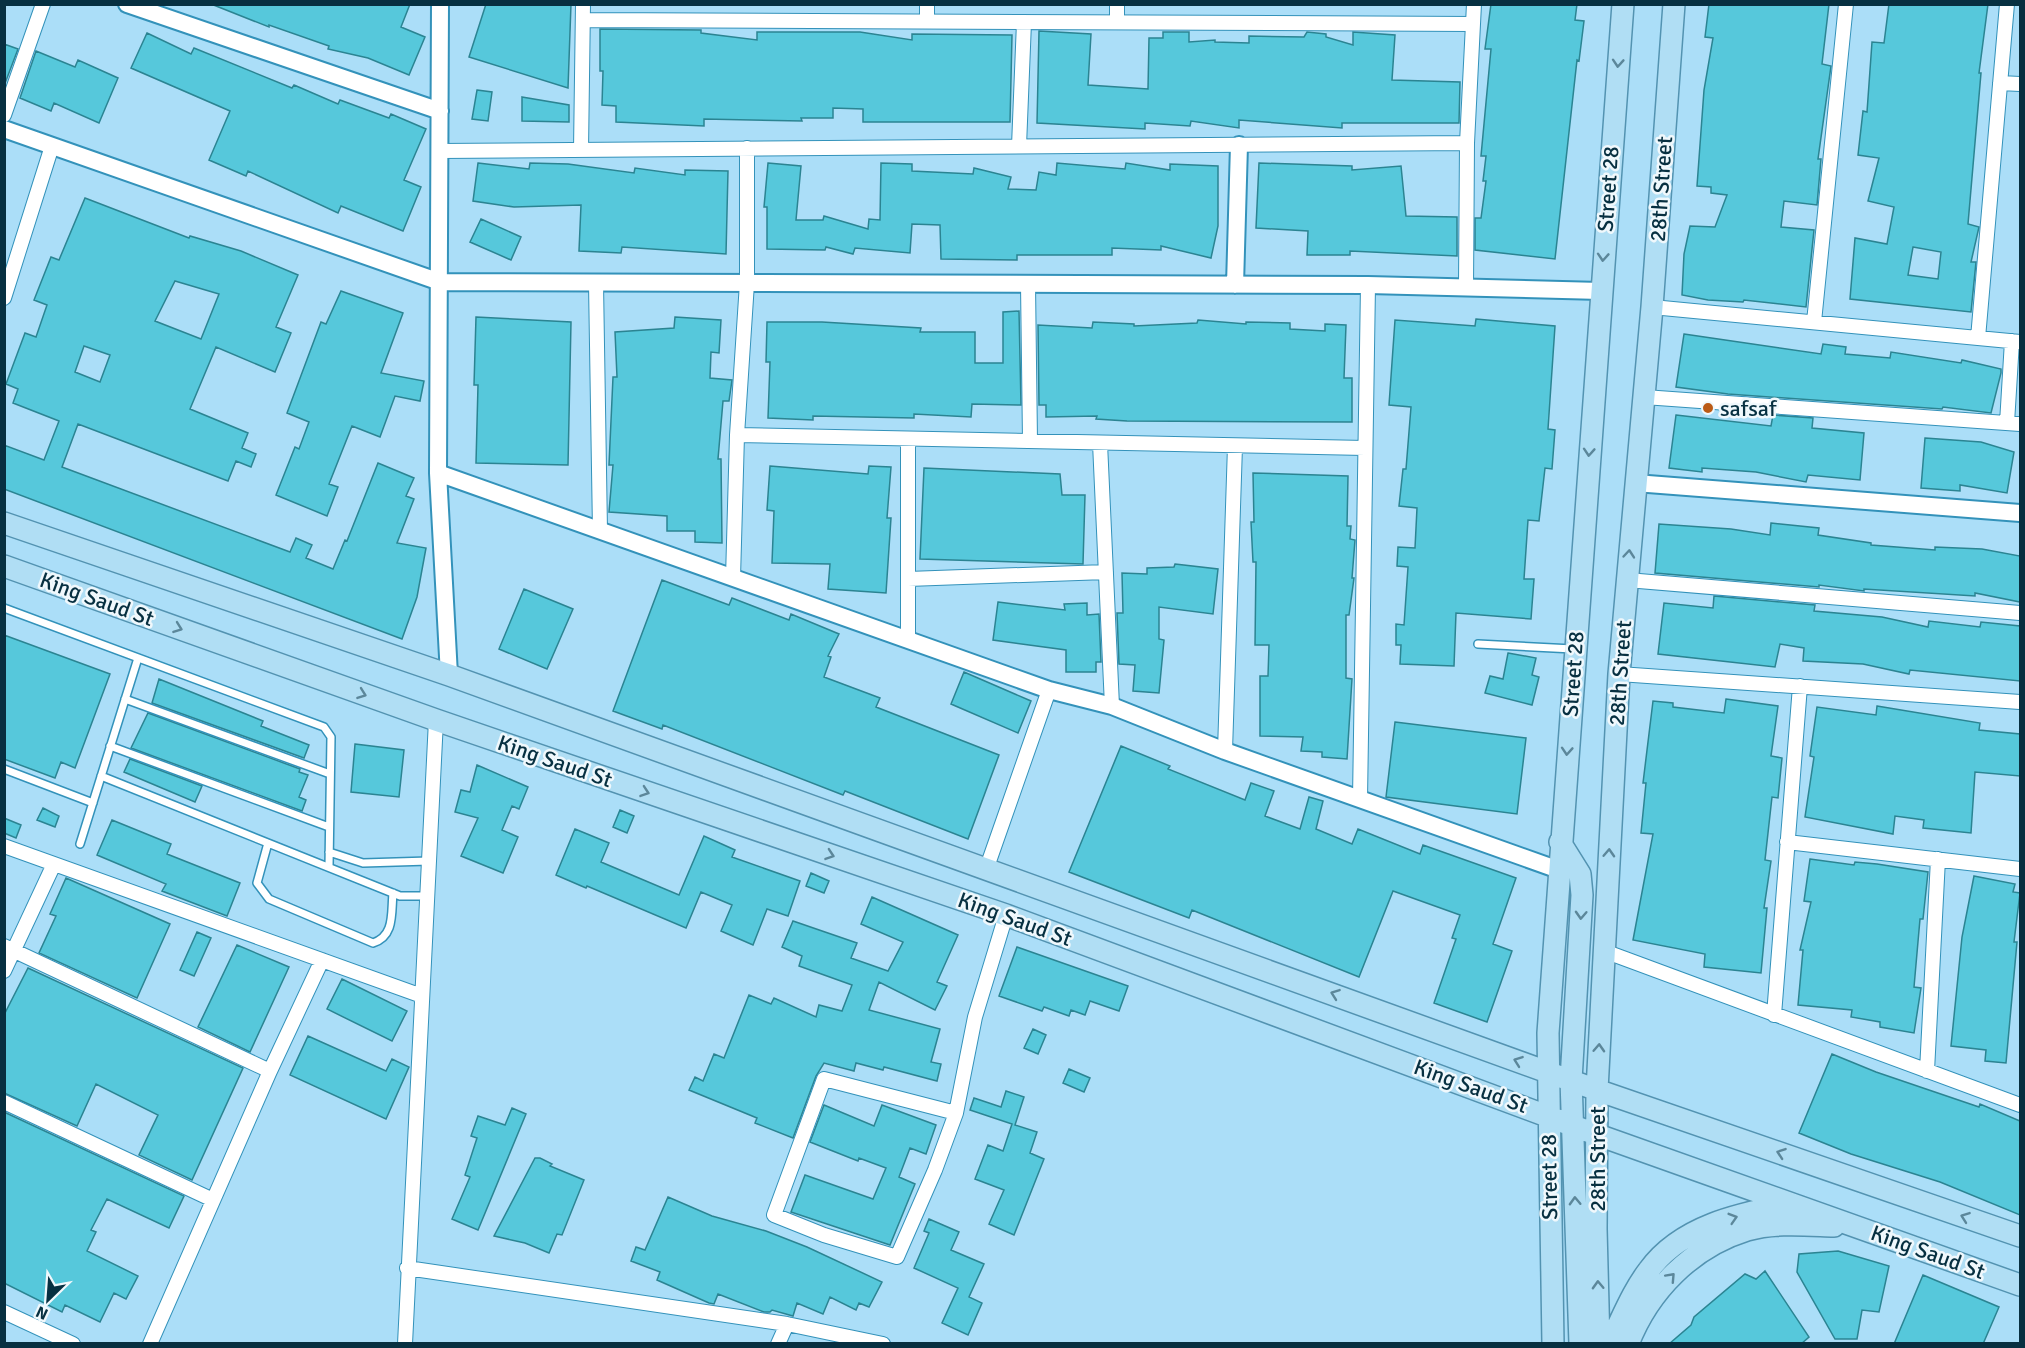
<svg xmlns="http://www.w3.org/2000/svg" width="2025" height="1348" font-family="Signika,sans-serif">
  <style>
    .building { fill: #56c8db; stroke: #2b8492; stroke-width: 1.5; fill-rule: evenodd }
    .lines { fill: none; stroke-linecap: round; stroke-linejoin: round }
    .service-casing { stroke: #3392ba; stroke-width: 10 }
    .minor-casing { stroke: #3392ba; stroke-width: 16 }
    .tertiary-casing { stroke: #3392ba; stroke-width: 20 }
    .primary-casing { stroke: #5393b1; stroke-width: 24 }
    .service { stroke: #fff; stroke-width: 7 }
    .minor { stroke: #fff; stroke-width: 14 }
    .tertiary { stroke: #fff; stroke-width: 16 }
    .primary { stroke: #b0def4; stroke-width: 21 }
    .oneway { stroke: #5c879a }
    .poi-dot { fill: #bb5b16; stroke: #f0f8fc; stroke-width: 2 }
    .labels { text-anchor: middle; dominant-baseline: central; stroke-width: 5; stroke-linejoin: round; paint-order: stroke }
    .street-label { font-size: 22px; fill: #073041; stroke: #f0f8fc }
    .poi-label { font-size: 22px; fill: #073041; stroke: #f0f8fc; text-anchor: start }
  </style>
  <rect width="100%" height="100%" fill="#abdef8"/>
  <path class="building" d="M211 4H410L401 27 425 37 409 75 368 58 328 49 329 46 269 25V27Z
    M486 4H571L568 88 469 57Z
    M1491 4H1577L1575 20 1584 21 1579 61 1577 60 1555 259 1475 250V218H1481L1486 181H1483L1486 156H1481L1491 49H1485Z
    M1709 4H1829L1822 64 1831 66 1818 159H1821L1817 205 1784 201 1781 227 1814 230 1806 307 1744 300 1743 302 1708 300 1682 295 1684 254 1690 226 1715 227 1727 195 1711 193V187L1697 186 1704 90 1713 38 1705 37Z
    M1889 4H1988L1979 73H1981L1968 224 1979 227 1971 262H1976L1971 312 1850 299 1855 238 1887 244 1894 207 1868 201 1879 158 1858 155 1863 111 1867 112 1872 42 1884 43ZM1913 247 1941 252 1938 279 1908 275Z
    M600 29 701 30V33L757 40V32H860L912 40V34L1012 35 1010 122H863V109L833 108V118H801L802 121 704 119V126L616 122V106L602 105 603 71H600Z
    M1039 31 1091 34 1088 85 1148 89 1149 38H1163V32H1189V42L1215 40V42L1249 43V36L1304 37 1307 32 1326 34V37L1353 45V32L1395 35 1392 80 1460 82 1459 123H1342V128L1239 120V128L1191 121 1190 126 1145 123V129L1037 123Z
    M147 33 191 54 194 48 292 88 294 85 338 104 340 100 389 118 391 114 426 129 404 180 421 187 403 231 341 206 338 213 248 171 246 176 209 160 230 111 131 68Z
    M4 44 18 49 4 86Z
    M36 51 75 67 78 60 118 78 99 123 54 103 51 111 20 98Z
    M477 90 492 92 488 121 472 119Z
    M522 97 569 105V122L522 121Z
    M478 163 529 169 530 163 568 164 634 173 635 168 685 175V170L728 171 726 254 622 247 621 253 579 251 581 205 514 207 473 201Z
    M768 163 801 166 796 220H823L824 216 868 229 869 219 880 220 881 163 912 164V171L973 174 974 168 1011 177 1008 189 1036 190 1039 172 1056 175 1057 163 1125 169 1126 163 1170 170V164L1218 166V226L1211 258 1161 246V250L1112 248V255H1017V260L941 259 940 225 912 224 910 253 855 248 853 254 826 247 825 250 767 249V207H764Z
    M1259 163 1352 166V170L1401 166 1406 216 1457 217V256L1350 251V255H1307L1308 231 1256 228Z
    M85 198 189 238 190 236 241 251 298 275 276 327 291 333 275 372 216 347 190 409 248 433 242 448 256 454 251 467 236 461 228 481 78 424 62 467 290 552 296 538 312 545 306 558 333 569 345 540 347 541 378 463 414 478 406 496 414 499 397 543 426 548 417 597 402 639 4 489V445L44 460 59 421 13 403 18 389 6 384 25 333 36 337 47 305 34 300 51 257 59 260ZM175 281 219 294 201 339 155 321ZM84 346 110 355 100 382 75 372Z
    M481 219 521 237 511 260 470 242Z
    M341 291 403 313 381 373 424 381 420 401 395 396 380 437 352 426 329 484 338 487 327 516 276 495 295 447 299 449 309 422 287 413 321 322 326 324Z
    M1019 311 1021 405 972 404 971 417 914 414V418L813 416V420L768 418 770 362H766L767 322H822L921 328 920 332H975V363H1003V312Z
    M476 317 571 322 568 465 476 463 478 385H474Z
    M675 317 721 320 719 353 711 352 710 378 732 380 729 401H723L718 459H721L722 543 695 542V531H667V516L609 512 613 465H609L613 377H617L615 332 674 328Z
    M1476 319 1555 326 1548 429 1555 430 1552 469 1545 468 1539 521 1528 520 1524 579H1534L1531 619 1456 613 1454 666 1400 664 1401 645H1396V624L1404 625 1408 567 1397 566 1398 547 1415 548 1417 508 1399 506 1403 469H1406L1411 407 1389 405 1395 320 1475 326Z
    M1198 320 1246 324V322L1290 323V329L1325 331V324L1346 325 1344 378H1352V422L1127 421 1096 419 1097 416 1046 417V405H1039L1038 325 1092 328 1093 322 1134 324V326L1197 323Z
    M1684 334 1821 354 1823 344 1846 347 1845 354 1890 358 1891 352 1961 363 1962 360 2001 369V373L1991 413 1943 407 1942 409 1728 394 1676 387Z
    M1676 415 1771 426 1773 415 1813 418 1812 428 1864 433 1860 480 1808 475 1806 482 1756 472 1702 468V472L1669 468Z
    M1925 438 1981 442 2014 452 2007 493 1960 485V491L1921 488Z
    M770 466 868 474 869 466 891 467 887 518H891L886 593 828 589 830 564 772 563 774 511 767 510Z
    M924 468 1060 474 1062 495H1085L1083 564 920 559Z
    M1253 473 1348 476 1347 526H1351L1350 539 1355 540 1352 578H1354L1349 615H1346V678L1352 679 1347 759 1322 757V752L1301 751 1303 737 1260 736V676H1268L1269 645H1255L1256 562H1253L1251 522H1254Z
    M1771 523 1819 528 1818 535 1871 543V545L1935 550V547L1982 549 2020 556V602L1975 593V596L1864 589V591L1819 585V587L1655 573 1659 524 1731 529 1770 535Z
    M1175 564 1218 569 1213 614 1159 607V639L1164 640 1159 693 1133 691 1135 665 1119 664 1117 613H1123L1122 573 1147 574V568L1174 567Z
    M662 580 729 605 732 598 789 620 791 614 839 634 828 656 831 657 824 677 880 698 876 707 999 755 968 839 845 791 843 795 663 725 662 729 613 711Z
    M524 589 573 609 547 669 499 649Z
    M1714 596 1815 605 1814 611 1882 617 1928 627 1929 621 1980 627 1981 622 2020 626V681L1910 670 1909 674 1863 664 1803 661 1804 648 1780 644 1775 667 1658 654 1664 603 1713 608Z
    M998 602 1065 610 1064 604 1087 603V615L1099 614 1101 662H1096V672H1066V650L993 640Z
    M4 635 110 674 75 768 61 762 55 778 4 759Z
    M1508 653 1536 658 1532 675 1539 677 1532 705 1485 693 1490 676 1503 679Z
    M964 672 1031 701 1018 733 951 704Z
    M159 679 263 721 261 726 309 745 304 758 152 703Z
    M1726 699 1778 706 1771 756 1782 758 1778 798 1772 797 1765 860 1771 861 1764 908H1767L1761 973 1704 967 1705 954 1633 940 1653 834 1641 833 1646 783H1643L1653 701 1673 703V707L1724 713Z
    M1877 706 1980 723 1979 730 2020 734V776L1975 772 1971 833 1923 828 1924 820 1895 816 1893 834 1805 817 1814 757 1810 756 1817 707 1876 715Z
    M148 713 300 769 299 772 308 775 299 797 306 800 302 811 131 748Z
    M1395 722 1526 738 1517 814 1386 797Z
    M355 744 404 750 399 797 351 792Z
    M1121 746 1170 766 1168 769 1245 800 1251 783 1274 791 1265 816 1300 829 1309 797 1323 801 1316 829 1352 844 1358 829 1420 854 1423 845 1516 878 1493 944 1512 951 1487 1022 1434 1003 1456 939 1452 938 1460 915 1393 891 1359 977 1192 910 1189 918 1069 872Z
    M130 759 202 786 195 802 124 772Z
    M477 765 528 787 519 809 512 806 502 830 518 837 503 873 461 856 478 818 455 812 461 790 470 792Z
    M43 808 59 816 55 827 37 820Z
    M620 810 634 816 627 833 613 827Z
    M4 818 21 825 16 838 4 833Z
    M112 820 171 844 167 854 240 883 227 916 162 891 166 884 97 855Z
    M575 829 609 843 601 862 679 895 704 836 735 850 732 857 800 881 788 916 767 909 753 945 721 931 732 905 701 892 686 928 587 886 586 888 556 875Z
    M1810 859 1854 865 1855 862 1877 864 1928 872 1923 919H1920L1914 987 1921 988 1914 1033 1880 1027V1022L1851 1017 1852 1010 1798 1005 1803 950H1800L1811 902 1804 901Z
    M811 873 829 881 824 893 806 886Z
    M1974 876 2015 884 2013 892 2020 893 2014 942H2017L2006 1063 1985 1061 1986 1050 1951 1046 1962 937Z
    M66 878 170 924 137 998 39 953 56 916 50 914Z
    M872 897 958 935 937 982 947 986 935 1010 879 982 869 1010 940 1029 931 1062 941 1064 937 1081 884 1067 883 1070 856 1063 854 1071 824 1063 816 1076 793 1138 755 1123 757 1118 689 1090 695 1077 703 1081 714 1054 724 1058 749 995 771 1004 774 998 816 1017 819 1005 842 1011 852 985 799 966 802 956 782 947 793 921 857 943 851 958 888 971 903 942 861 924Z
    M197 932 211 938 194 976 180 970Z
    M237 945 289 967 250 1052 198 1027Z
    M1017 947 1128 986 1119 1011 1090 1001 1085 1015 1071 1010 1069 1016 1044 1007 1042 1011 999 996Z
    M28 968 243 1068 192 1180 139 1155 158 1115 96 1084 77 1126 4 1093V1015Z
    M342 979 407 1011 392 1041 327 1009Z
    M1033 1029 1046 1035 1038 1054 1024 1048Z
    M308 1036 386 1071 392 1059 409 1067 386 1119 290 1075Z
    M1832 1054 1876 1072 1979 1107 1980 1104 2020 1121V1215L1940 1182 1851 1154 1799 1133Z
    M1069 1069 1090 1078 1084 1092 1063 1083Z
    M1006 1091 1024 1097 1015 1125 1037 1132 1030 1153 1044 1159 1014 1235 989 1224 1004 1190 975 1179 988 1145 1003 1151 1012 1124 970 1110 974 1098 1001 1107Z
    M824 1105 874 1126 882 1105 936 1125 926 1154 910 1148 899 1177 915 1184 890 1245 791 1212 805 1175 873 1199 886 1168 859 1158 858 1161 810 1142Z
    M512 1108 526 1114 478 1230 452 1219 470 1177 465 1175 477 1138 471 1136 478 1116 505 1125Z
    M4 1112 184 1196 169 1228 107 1199 91 1230 96 1232 87 1251 138 1276 126 1299 114 1293 100 1322 65 1305 62 1312 4 1283Z
    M535 1158H540L552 1164 550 1166 584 1180 562 1235 557 1234 549 1253 525 1243 494 1236Z
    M668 1197 712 1216 766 1231 807 1247 882 1282 869 1307 859 1303 856 1310 830 1297 823 1314 797 1303 793 1316 772 1310 770 1312H764L718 1294 714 1304 709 1303 657 1280 660 1272 631 1261 636 1247 645 1250Z
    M929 1219 959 1232 951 1250 984 1264 969 1297 982 1303 968 1335 942 1323 958 1288 914 1268 929 1233 924 1231Z
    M1838 1251 1889 1266 1879 1312 1862 1310 1857 1339H1835L1797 1272 1799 1254Z
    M1765 1271 1809 1337 1801 1344H1669L1691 1325 1694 1317 1745 1274 1756 1279Z
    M1923 1275 1999 1307 1983 1344H1894Z"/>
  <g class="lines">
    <g class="service-casing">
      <path id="service" d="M4 608 324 727 331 737 329 867
        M1478 644 1573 649
        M125 699 330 774
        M110 746 329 827
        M4 769 93 803
        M101 776 400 896H427
        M268 843 257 883 269 899 373 943C395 936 391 913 393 893
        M80 844 138 658
        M329 852 363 863 429 861"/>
    </g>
    <g class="minor-casing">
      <path id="minor" d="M927 4V21
        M583 20 1473 24
        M1117 22V4
        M2000 83 2020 84
        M4 115 43 4
        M1019 146 1024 22
        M581 150 583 4
        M440 151 1467 143
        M596 283 600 531
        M1028 284 1030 441
        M1466 287 1467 143 1474 4
        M4 298 52 146
        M1652 307 2020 342
        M1814 322 1846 4
        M1978 338 2007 4
        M1644 397 2020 424
        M2007 423 2012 341
        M737 435 1365 448
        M1100 443 1112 706
        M733 578 737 435 747 283V148
        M908 579 1106 572
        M1627 580 2020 613
        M908 640V439
        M1619 674 2020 702
        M1225 751 1235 446
        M1360 799 1368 285
        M1787 842 2020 869
        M4 846 422 996
        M987 867 1049 690
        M4 946 270 1071
        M1604 951 2020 1105
        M4 971 54 864
        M1774 1015 1800 686
        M1927 1071 1938 859
        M4 1102 213 1200
        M956 1113 824 1079 774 1215 824 1235 897 1257 935 1170 956 1113 975 1017 1006 915
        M407 1268 787 1324 883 1344
        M4 1312 73 1344
        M150 1344 270 1071 322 960
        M405 1344 436 720
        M778 1344 787 1324"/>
    </g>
    <g class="tertiary-casing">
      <path id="tertiary" d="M127 4 440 111
        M440 4 438 473 449 675
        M4 129 440 282 1368 285 1601 291
        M1235 285 1239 145
        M438 473 1049 690 1112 706 1225 751 1559 870
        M1635 483 2020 513"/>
    </g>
    <g class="primary-casing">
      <path id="primary" d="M4 523 449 675 1597 1090 2020 1236
        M4 566 436 720 1006 915 1598 1135 2020 1285
        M1560 842 1580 874 1582 895 1571 1080 1580 1344
        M1553 1344 1548 1033 1623 4
        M1599 1344 1596 1229 1597 1090 1619 674 1652 307 1674 4
        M1609 1344C1622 1319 1632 1292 1649 1270 1681 1226 1739 1214 1789 1204
        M1628 1344C1649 1290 1692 1247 1747 1230 1775 1222 1805 1225 1834 1226"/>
    </g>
    <use href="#service" class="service"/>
    <use href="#minor" class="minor"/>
    <use href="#tertiary" class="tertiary"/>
    <use href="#primary" class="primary"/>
  </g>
  <defs><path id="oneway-chevron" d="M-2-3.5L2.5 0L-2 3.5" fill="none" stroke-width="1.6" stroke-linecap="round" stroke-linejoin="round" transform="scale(1.5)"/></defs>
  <g class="oneway">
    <use href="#oneway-chevron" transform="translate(1618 63) rotate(94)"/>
    <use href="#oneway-chevron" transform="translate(1603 257) rotate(94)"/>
    <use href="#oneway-chevron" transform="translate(1589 452) rotate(94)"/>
    <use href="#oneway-chevron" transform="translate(1629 554) rotate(-85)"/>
    <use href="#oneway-chevron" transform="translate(178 628) rotate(20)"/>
    <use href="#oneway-chevron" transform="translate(362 694) rotate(20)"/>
    <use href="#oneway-chevron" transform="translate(1567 751) rotate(94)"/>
    <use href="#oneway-chevron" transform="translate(645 792) rotate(19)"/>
    <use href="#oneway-chevron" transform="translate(1609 853) rotate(-87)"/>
    <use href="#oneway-chevron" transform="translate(830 855) rotate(19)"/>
    <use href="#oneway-chevron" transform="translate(1581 915) rotate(93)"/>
    <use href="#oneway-chevron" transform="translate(1335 994) rotate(-160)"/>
    <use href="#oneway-chevron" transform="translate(1599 1048) rotate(-87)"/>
    <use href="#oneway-chevron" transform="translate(1518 1061) rotate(-160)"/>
    <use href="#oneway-chevron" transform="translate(1781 1153) rotate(-161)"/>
    <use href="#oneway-chevron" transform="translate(1575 1201) rotate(-92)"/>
    <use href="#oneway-chevron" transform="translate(1965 1217) rotate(-160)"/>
    <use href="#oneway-chevron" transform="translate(1733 1218) rotate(-17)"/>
    <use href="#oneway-chevron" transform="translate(1671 1277) rotate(-47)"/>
    <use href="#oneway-chevron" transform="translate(1598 1285) rotate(-92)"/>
  </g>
  <circle class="poi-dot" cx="1708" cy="408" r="6"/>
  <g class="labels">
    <g class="street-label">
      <text transform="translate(1608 189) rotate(-86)">Street 28</text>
      <text transform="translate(1661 189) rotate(-86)">28th Street</text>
      <text transform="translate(97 599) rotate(20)">King Saud St</text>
      <text transform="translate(1620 673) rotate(-86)">28th Street</text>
      <text transform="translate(1573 674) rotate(-86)">Street 28</text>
      <text transform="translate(555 761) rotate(19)">King Saud St</text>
      <text transform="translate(1015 919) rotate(20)">King Saud St</text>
      <text transform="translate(1471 1086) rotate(20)">King Saud St</text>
      <text transform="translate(1597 1159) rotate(-90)">28th Street</text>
      <text transform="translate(1549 1177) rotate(-91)">Street 28</text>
      <text transform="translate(1928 1252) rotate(20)">King Saud St</text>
    </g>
    <g class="poi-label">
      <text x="1720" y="408">safsaf</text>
    </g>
  </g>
  <rect width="2025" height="1348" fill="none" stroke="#073041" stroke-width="12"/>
  <g transform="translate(48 1300) rotate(205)" stroke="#f0f8fc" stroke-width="4.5" paint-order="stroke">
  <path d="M0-4.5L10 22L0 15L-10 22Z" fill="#073041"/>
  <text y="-9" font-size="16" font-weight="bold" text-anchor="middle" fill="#073041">N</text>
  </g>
</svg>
